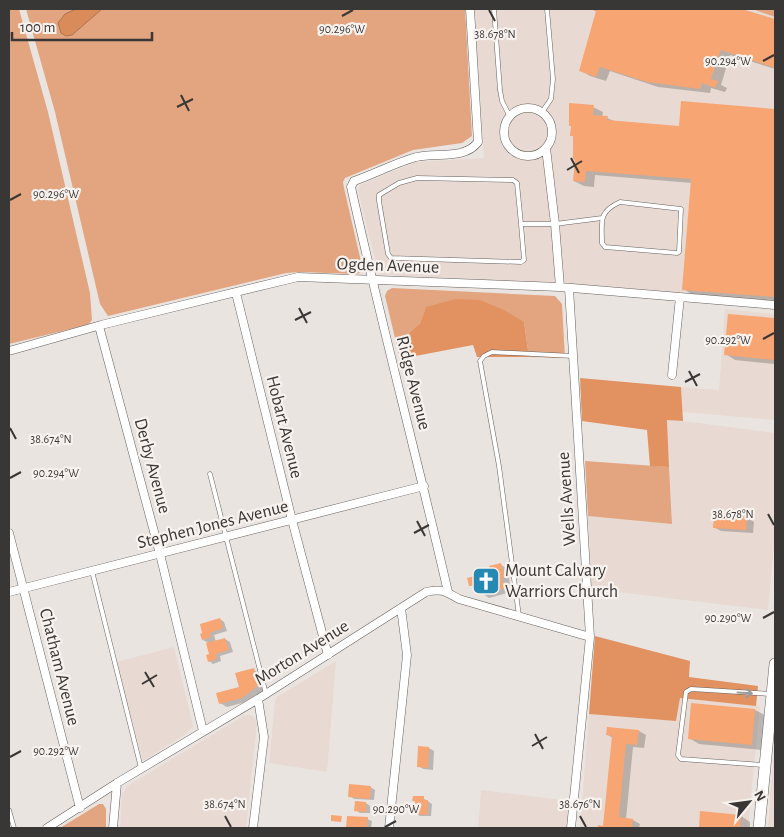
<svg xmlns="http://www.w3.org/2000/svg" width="784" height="837" font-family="'Alegreya Sans',sans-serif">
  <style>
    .built { fill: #e8dad2 }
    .green { fill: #e2a580 }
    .forest { fill: #e29260 }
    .water { fill: #da8b5a; stroke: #aa724f }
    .shadow { fill: #0003 }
    .building { fill: #f6a573 }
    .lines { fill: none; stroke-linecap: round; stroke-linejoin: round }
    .lane-casing { stroke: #65605d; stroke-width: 5 }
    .street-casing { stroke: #65605d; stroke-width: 9 }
    .primary-casing { stroke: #65605d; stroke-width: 12 }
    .lane { stroke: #fff; stroke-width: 4 }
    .street { stroke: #fff; stroke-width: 8 }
    .primary { stroke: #fff; stroke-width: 11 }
    .oneway { stroke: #9c9b9a }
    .ticks { fill: none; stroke: #393736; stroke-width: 2 }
    .labels { text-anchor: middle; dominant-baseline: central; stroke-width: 4.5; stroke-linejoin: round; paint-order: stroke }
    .street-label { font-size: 18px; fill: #393736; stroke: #f8f2ee }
    .poi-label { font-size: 18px; fill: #393736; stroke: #f8f2ee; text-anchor: start }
    .ticks-label { font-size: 12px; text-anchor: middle; fill: #393736; stroke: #f8f2ee; stroke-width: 4.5; stroke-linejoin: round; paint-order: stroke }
  </style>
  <rect width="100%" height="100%" fill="#eae4e1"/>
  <path class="built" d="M474 9H752L775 17V301L577 284 382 275 378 272 358 191 360 185 416 162 484 158Z
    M725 309 775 314V420L682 412 681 387 719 390Z
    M667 419 775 433V533L768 610 592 589 588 516 672 524Z
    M174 647 193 726 186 734 143 761 116 662Z
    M336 661 327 772 269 763 275 701 277 697Z
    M680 698 760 706 748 828H580L589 714 676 721Z
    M245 715H251L254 717 257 723 246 828H120L122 795 127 786Z
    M775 738V828H768Z
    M481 790 570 801 567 828H478Z"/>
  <path class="green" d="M9 9H19L48 112 90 293 92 320 89 324 83 326 9 344Z
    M26 9H76L61 18 72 35 102 9H465L472 136 462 143 413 150 345 178 343 182 344 188 362 266 361 272 357 274 300 272 286 273 108 316 100 304 55 112Z
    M752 9H775V17Z
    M392 288 555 296 562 304 565 358 529 357 524 322 426 308 420 323 409 333 404 348 405 358 400 359 385 296 387 291Z
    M585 461 669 467 672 524 588 516Z
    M99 804H103L106 809V828H60Z"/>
  <path class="forest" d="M456 299 480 300 504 310 524 322 529 357H477L473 345 405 358 404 348 409 333 420 323 426 307Z
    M580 378 681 387 683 421 667 420 669 467 650 466 647 430 582 421Z
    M595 636 690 661 689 677 758 686 756 706 680 698 676 721 589 714Z"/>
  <path class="water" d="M76 9H102L72 35 66 36 61 33 58 23 65 14Z"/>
  <path class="shadow" d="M591 9H737L775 21V69L730 55 721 85 727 88 725 92 711 88 710 93 658 87 610 71 606 81 590 76 580 70 597 12Z
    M682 102 775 110V301L693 295 684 289 692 183 595 175 594 187 584 186 574 181 576 160 574 137 572 136 593 107 603 112 602 117 607 118 614 121 680 127Z
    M729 315 775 320V364L735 360 726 354Z
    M747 517 754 522 753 533 721 531 714 527Z
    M501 565 508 569 511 592 489 598 482 593 479 589 470 585 492 573Z
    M220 619 224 622 227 631 214 635 216 642 225 639 230 642 233 652 220 656 221 661 213 664 209 661 210 644 203 640Z
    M254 670 261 674 265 689 250 701 227 707 220 703 240 688Z
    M755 710 765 715 762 750 699 744 689 738Z
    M639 731 646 735 644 748 633 747 626 819 633 820 640 824 639 828H599V827H604L613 738 608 735Z
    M420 747 429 748 434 751 433 770 423 769 419 766Z
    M370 787 375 790 374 800 354 799 350 796Z
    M423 798 432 804 431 816H420L415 813 416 801Z
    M366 803 370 806V813H360L356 810Z
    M701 813 741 816 750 822V828H700Z
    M348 818 367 819 372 821 371 828H348Z"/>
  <path class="building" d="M590 9H742L775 19V68L721 50 711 79 718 81 715 88 702 83 700 89 647 82 600 67 596 77 579 71 596 11Z
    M681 101 775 109V297L682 290 691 179 586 171 585 182 573 181 575 160 573 159V136H570L571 126H569V103L594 105 593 115 608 116 607 120 679 126Z
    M728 314 775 318V360L724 355Z
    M714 514 747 516 746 530 713 528Z
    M501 563 505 577 502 578 505 588 480 594 479 588H476L475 585 469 586 467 578 490 572 489 566Z
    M220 618 223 628 210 633 211 637 202 640 200 634 202 633 200 624Z
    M225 638 229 650 216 654 217 659 208 662 206 655 209 654 206 643Z
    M254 668 259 685 242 698 219 704 216 693 239 687 235 673Z
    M691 703 755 709 752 745 688 739Z
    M607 727 639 730 637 745 626 744 619 817 633 819 632 828H598V825L603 826 612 736 606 735Z
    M418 746 429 747 428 768 417 767Z
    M349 784 371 786 370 799 348 797Z
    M413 796H424V800H428L427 815 414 814 415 801H412Z
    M355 801 366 802V812L354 811Z
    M700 811 741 815 740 828H699Z
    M331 815 342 816 341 822 331 821Z
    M347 816 368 817 367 828H346Z"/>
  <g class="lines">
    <g class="lane-casing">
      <path id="lane" d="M494 9 500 90 502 101 510 117
        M542 112 551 99 553 79 547 9
        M620 202 681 209 679 252 677 253 605 247 602 243C602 221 598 212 620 202Z
        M521 224 524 260 521 262 391 258 388 254 379 201V195L399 183 417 178 513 180 517 183 521 224H555L602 218
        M210 474 266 694
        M92 571 141 768
        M519 616 499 466 480 361 484 356 492 352 573 356
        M763 765 681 759 678 755 686 692 691 689 771 694
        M9 810 14 828"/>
    </g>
    <g class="street-casing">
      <path id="street" d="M504 132a24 24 0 1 1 48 0a24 24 0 1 1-48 0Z
        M546 148 555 224 560 287
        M569 288 590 637 571 828
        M236 293 292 520 328 655
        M99 326 160 554 203 731
        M9 351 101 325 298 277 560 287 775 305
        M672 375 680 297
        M9 533 80 808
        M9 592 424 486
        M448 592C417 457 381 323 351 187L354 181C374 174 395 163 416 157 436 152 465 160 478 142L470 9
        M47 828 117 783 258 699 426 592C442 588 446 592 459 599L590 637
        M113 828 117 783
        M253 828 264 737 258 699
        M389 828 407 655 401 608"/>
    </g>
    <g class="primary-casing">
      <path id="primary" d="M759 828 775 664"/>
    </g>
    <use href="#lane" class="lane"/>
    <use href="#street" class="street"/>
    <use href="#primary" class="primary"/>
  </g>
  <defs><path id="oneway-shaft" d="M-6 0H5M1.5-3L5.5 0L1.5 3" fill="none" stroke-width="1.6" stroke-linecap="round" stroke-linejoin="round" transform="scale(1.25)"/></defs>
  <use class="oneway" href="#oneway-shaft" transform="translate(745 693) rotate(3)"/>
  <path class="ticks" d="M489 10 495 21M342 16 353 10M763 61 774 55M181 95 189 111M177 107 193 99M571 158 579 173M567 170 582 161M10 200 21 194M299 308 307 323M295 320 311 312M763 339 774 333M689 371 697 386M685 382 700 374M10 428 16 439M10 478 21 472M768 514 774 525M417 521 425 536M414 533 429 525M763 618 774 612M145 672 154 687M142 684 157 675M535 734 543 749M532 746 547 737M10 757 21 751M225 816 231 827M580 816 586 827M385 827 396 821"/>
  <defs>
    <g id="church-square" transform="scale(1.4375)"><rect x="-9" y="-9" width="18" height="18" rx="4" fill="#2689b3" stroke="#f8f2ee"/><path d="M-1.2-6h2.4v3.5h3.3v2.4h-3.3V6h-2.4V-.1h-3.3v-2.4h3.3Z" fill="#fff"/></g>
  </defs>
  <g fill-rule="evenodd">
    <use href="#church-square" x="486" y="581"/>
  </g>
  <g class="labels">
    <g class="street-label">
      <text transform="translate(388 266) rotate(2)">Ogden Avenue</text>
      <text transform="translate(413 383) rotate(76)">Ridge Avenue</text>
      <text transform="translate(284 427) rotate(76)">Hobart Avenue</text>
      <text transform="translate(152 466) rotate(75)">Derby Avenue</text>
      <text transform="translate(567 499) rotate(-94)">Wells Avenue</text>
      <text transform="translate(213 525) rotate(-14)">Stephen Jones Avenue</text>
      <text transform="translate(302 653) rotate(-32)">Morton Avenue</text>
      <text transform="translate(59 667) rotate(76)">Chatham Avenue</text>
    </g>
    <g class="poi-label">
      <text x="505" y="571">Mount Calvary<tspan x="505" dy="21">Warriors Church</tspan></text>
    </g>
  </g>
  <g class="ticks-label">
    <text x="342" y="33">90.296°W</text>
    <text x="495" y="38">38.678°N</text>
    <text x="728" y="65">90.294°W</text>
    <text x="56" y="198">90.296°W</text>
    <text x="728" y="344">90.292°W</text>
    <text x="51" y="443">38.674°N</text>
    <text x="56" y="477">90.294°W</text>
    <text x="733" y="518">38.678°N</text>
    <text x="728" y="622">90.290°W</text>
    <text x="56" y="755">90.292°W</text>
    <text x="225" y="808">38.674°N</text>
    <text x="580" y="808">38.676°N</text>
    <text x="396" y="813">90.290°W</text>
  </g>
  <rect width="784" height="837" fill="none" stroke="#393736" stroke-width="20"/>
  <g transform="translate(749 802) rotate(61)" stroke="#f8f2ee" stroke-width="4" paint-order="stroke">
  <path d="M0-4L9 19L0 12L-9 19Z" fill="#393736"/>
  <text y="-8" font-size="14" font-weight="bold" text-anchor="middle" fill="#393736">N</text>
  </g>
  <path d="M12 32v8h140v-8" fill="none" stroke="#393736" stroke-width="2.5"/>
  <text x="20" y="32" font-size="15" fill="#393736" stroke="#f8f2ee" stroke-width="4" paint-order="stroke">100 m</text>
</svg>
